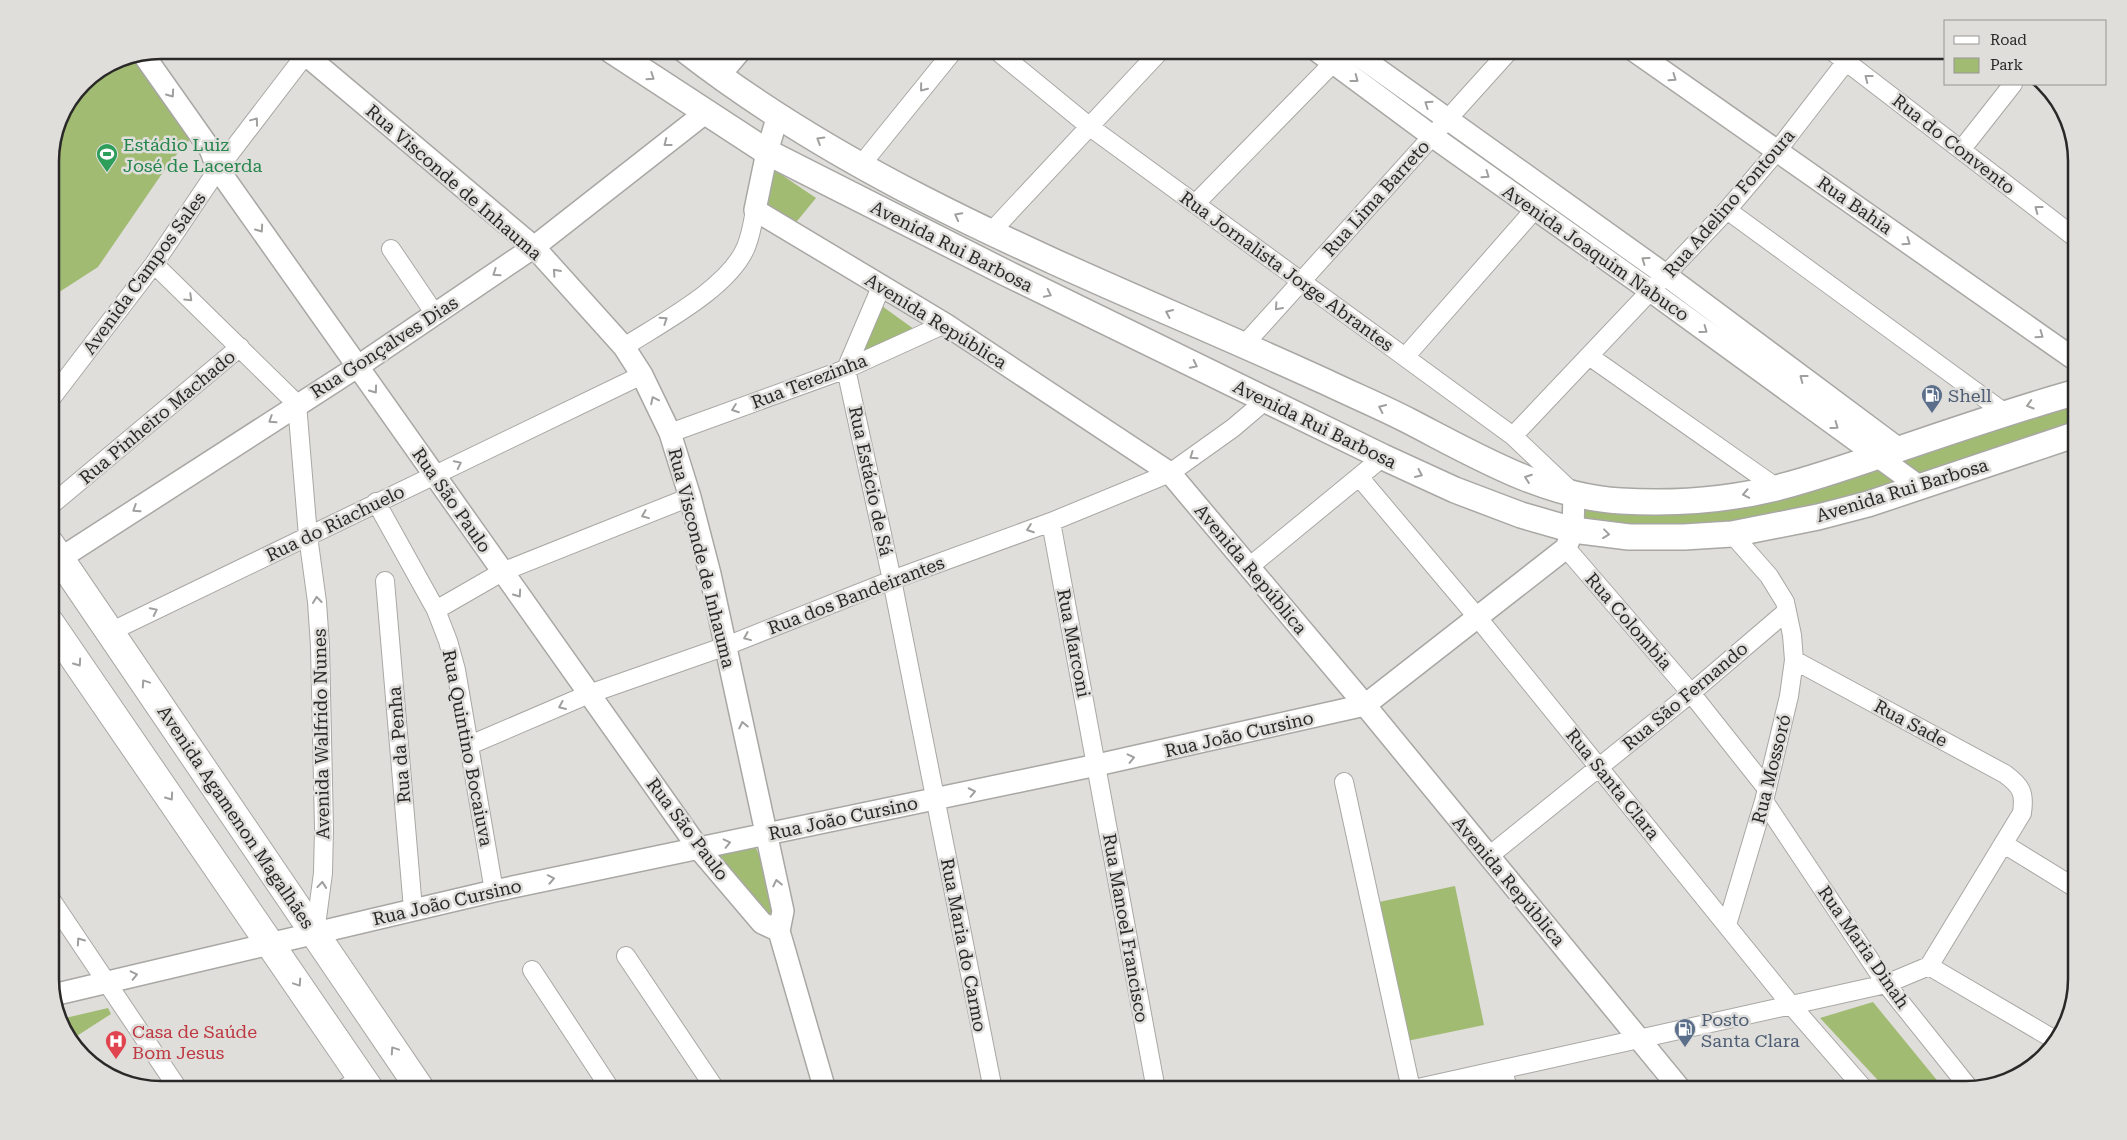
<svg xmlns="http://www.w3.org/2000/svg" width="2127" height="1140" font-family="'Roboto Serif',serif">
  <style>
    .green { fill: #a2bb73 }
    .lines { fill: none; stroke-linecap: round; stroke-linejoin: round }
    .minor-casing { stroke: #a8a7a4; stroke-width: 20 }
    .tertiary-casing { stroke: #a8a7a4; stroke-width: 24 }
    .secondary-casing { stroke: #a8a7a4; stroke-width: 28 }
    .primary-casing { stroke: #a8a7a4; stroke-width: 30 }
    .minor { stroke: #fff; stroke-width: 18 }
    .tertiary { stroke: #fff; stroke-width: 21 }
    .secondary { stroke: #fff; stroke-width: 25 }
    .primary { stroke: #fff; stroke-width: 28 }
    .oneway { stroke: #9f9f9e }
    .labels { text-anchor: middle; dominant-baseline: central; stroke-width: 5; stroke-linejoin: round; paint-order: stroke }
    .leisure-label { font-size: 18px; fill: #27864d; stroke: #dfdedb; text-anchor: start }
    .street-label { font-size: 18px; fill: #2a2928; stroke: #dfdedb }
    .service-label { font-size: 18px; fill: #4e5e75; stroke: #dfdedb; text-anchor: start }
    .health-label { font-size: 18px; fill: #be3a42; stroke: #dfdedb; text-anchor: start }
    .rim { fill: none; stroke: #2a2928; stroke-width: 2.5 }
  </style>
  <rect width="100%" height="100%" fill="#dfdedb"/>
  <path class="green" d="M137 55 194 135 170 162 98 267 50 298V154L59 118 83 82 119 58Z
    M764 163 816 198 793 226 763 206Z
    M882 306 918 332 854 357Z
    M2077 394V422L1916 477 1889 456Z
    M1877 461 1899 480 1818 506 1741 521 1639 530 1577 524 1580 499 1645 506Z
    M744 847 756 848 760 857 774 917 770 929 712 853Z
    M1455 886 1484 1025 1407 1041 1379 902Z
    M1873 1002 1945 1090H1887L1820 1018Z
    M108 1008 111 1014 69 1041 61 1019Z"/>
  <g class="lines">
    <g class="minor-casing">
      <path id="minor" d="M996 50 1090 127 1513 436 1570 490
        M1831 50 2077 239
        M1961 150 2013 84
        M861 165 954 50
        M1195 204 1333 63
        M1727 210 2005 413
        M990 233 1161 50
        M391 249 435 314
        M154 264 297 404 308 536 317 602 320 646 324 828 323 873 315 933
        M881 287 846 369 892 580 993 1090
        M1243 346 1510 50
        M624 347C661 323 729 288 746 247 751 235 753 222 755 210
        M1589 356 1777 488
        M1405 357 1535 209
        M50 400 154 264 218 169 309 50
        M670 433 846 369 945 324
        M1513 436 1727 210 1777 151 1855 50
        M1360 478 1478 618 1791 1005 1865 1090
        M376 502 436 610 448 641 456 670 494 891
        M50 506 240 347
        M1051 522 1156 1090
        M1566 548 1691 693 1767 789
        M1249 567 1383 457
        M385 581 413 909
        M436 610 502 572 690 497
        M110 632 642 375
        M470 745 589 694 726 646 892 580 1051 522 1170 473 1233 428 1266 400
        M1344 782 1411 1089
        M1764 801 1886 984 1970 1089
        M2004 844 2077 889
        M1489 856 1691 693 1787 611
        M50 898 179 1090
        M1727 925 1764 801 1789 696 1794 660 1792 635 1785 602 1769 576 1732 534
        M626 956 716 1090
        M1929 966 2055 1040
        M532 970 611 1090
        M1503 1069 1508 1090
        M342 1090 362 1077
        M1409 1090 1886 984 1929 966 2022 813C2025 792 2021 786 2005 774L1794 660"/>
    </g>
    <g class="tertiary-casing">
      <path id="tertiary" d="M300 50 534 247 624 347 642 375 670 433 690 497 710 574 783 911 779 931 825 1090
        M1316 50 1432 136 1652 292 1920 487
        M1351 50 1667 276 1899 449
        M1633 50 2077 361
        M143 54 210 149 218 169 699 849 762 923 779 931
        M719 76 741 50
        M778 115 767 152 755 210 945 324 1170 473 1355 693 1681 1090
        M50 565 357 367 534 247 705 113
        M53 995 494 891 1097 765 1365 705 1566 548 1573 530 1574 494"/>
    </g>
    <g class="secondary-casing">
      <path id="secondary" d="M611 50 767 152 1008 274 1383 457 1455 490 1521 515 1573 530 1629 537H1684L1732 534 1818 517 1868 504 2077 434
        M685 50C876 199 1108 282 1326 382 1353 395 1382 407 1409 421 1475 455 1545 497 1621 501 1673 504 1729 500 1780 487 1826 475 1872 458 1917 443 1970 425 2023 407 2077 392"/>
    </g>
    <g class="primary-casing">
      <path id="primary" d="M50 544 421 1090
        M50 623 370 1090"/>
    </g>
    <use href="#minor" class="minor"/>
    <use href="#tertiary" class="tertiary"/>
    <use href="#secondary" class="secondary"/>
    <use href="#primary" class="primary"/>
  </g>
  <defs><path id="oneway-chevron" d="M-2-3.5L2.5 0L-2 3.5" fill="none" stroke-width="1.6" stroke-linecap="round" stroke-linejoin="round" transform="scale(1.25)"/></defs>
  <g class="oneway">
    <use href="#oneway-chevron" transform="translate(651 77) rotate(34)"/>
    <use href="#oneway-chevron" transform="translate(1673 78) rotate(35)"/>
    <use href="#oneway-chevron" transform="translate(1868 78) rotate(-142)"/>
    <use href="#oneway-chevron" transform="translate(1355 79) rotate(37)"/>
    <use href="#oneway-chevron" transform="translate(923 88) rotate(129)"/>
    <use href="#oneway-chevron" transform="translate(171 94) rotate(55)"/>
    <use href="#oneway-chevron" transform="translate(1428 104) rotate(-145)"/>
    <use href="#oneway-chevron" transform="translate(255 121) rotate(-53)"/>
    <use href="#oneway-chevron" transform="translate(820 140) rotate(-149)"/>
    <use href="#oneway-chevron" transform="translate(667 143) rotate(142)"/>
    <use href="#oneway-chevron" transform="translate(1486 175) rotate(35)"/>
    <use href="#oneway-chevron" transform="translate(2038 209) rotate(-143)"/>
    <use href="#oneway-chevron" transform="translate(958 216) rotate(-152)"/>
    <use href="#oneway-chevron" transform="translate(260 229) rotate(55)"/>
    <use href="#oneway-chevron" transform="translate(1907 242) rotate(35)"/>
    <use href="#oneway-chevron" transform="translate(1645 260) rotate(-144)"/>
    <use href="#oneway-chevron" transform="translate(556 272) rotate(-132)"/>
    <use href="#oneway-chevron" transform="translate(496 273) rotate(146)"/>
    <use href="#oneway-chevron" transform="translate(1048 294) rotate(26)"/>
    <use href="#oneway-chevron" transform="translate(189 298) rotate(44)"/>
    <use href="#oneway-chevron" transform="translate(1278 307) rotate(132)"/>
    <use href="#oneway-chevron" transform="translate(1169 313) rotate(-156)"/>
    <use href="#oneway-chevron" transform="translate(664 320) rotate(-34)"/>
    <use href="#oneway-chevron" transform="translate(1704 330) rotate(36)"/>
    <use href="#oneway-chevron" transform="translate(2040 335) rotate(35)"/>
    <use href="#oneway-chevron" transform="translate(1194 365) rotate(26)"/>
    <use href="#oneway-chevron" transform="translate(1803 378) rotate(-143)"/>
    <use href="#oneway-chevron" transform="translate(374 390) rotate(54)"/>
    <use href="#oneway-chevron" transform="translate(654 400) rotate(-116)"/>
    <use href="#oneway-chevron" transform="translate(2030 405) rotate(164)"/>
    <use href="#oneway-chevron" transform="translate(1382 408) rotate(-155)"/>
    <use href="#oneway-chevron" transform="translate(735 409) rotate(160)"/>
    <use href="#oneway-chevron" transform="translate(272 420) rotate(147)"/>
    <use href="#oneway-chevron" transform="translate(1835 426) rotate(36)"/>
    <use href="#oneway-chevron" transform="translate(1193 456) rotate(145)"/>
    <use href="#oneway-chevron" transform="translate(458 464) rotate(-26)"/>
    <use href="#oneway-chevron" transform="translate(1419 474) rotate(24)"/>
    <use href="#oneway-chevron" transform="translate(1528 478) rotate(-160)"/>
    <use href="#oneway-chevron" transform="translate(1746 494) rotate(169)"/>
    <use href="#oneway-chevron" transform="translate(136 509) rotate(147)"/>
    <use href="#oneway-chevron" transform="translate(645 515) rotate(158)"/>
    <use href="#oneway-chevron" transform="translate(1030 529) rotate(160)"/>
    <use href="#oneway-chevron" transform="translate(1606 534) rotate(7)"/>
    <use href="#oneway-chevron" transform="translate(518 594) rotate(55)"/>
    <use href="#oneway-chevron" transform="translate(317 600) rotate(-96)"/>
    <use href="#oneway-chevron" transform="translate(154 611) rotate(-26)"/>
    <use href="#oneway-chevron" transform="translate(747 637) rotate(158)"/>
    <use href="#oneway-chevron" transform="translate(78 663) rotate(55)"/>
    <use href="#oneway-chevron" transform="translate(145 683) rotate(-124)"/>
    <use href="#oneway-chevron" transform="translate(562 706) rotate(157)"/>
    <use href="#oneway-chevron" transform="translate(743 725) rotate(-102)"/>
    <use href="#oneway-chevron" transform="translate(1131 758) rotate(-13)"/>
    <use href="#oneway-chevron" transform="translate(972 792) rotate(-12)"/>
    <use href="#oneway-chevron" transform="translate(170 797) rotate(55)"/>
    <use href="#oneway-chevron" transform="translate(727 843) rotate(-13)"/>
    <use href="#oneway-chevron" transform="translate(551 879) rotate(-11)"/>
    <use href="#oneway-chevron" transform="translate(777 883) rotate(-102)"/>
    <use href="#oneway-chevron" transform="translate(322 885) rotate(-85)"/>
    <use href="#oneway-chevron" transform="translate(80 941) rotate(-125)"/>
    <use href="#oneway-chevron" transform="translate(134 975) rotate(-13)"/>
    <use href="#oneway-chevron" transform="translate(298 983) rotate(56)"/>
    <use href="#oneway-chevron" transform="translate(394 1050) rotate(-124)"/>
  </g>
  <defs>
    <g id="stadium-pin" transform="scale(1.125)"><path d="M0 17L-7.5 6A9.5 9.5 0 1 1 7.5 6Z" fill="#2e9e5b" stroke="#dfdedb"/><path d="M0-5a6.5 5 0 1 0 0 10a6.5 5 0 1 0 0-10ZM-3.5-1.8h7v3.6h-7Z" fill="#fff"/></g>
    <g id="fuel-pin" transform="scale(1.125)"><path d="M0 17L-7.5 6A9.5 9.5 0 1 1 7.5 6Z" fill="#5c6f8a" stroke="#dfdedb"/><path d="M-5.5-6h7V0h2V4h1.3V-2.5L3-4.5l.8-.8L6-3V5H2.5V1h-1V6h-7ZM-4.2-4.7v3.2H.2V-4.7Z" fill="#fff"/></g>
    <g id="hospital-pin" transform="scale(1.125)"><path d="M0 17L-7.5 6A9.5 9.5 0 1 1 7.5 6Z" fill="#e0444e" stroke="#dfdedb"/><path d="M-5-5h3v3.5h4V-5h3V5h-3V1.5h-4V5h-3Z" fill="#fff"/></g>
  </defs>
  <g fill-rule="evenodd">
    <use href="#stadium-pin" x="107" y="154"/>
    <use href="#fuel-pin" x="1932" y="395"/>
    <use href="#fuel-pin" x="1685" y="1029"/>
    <use href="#hospital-pin" x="116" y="1041"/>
  </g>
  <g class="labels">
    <g class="leisure-label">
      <text x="123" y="144">Estádio Luiz<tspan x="123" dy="21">José de Lacerda</tspan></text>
    </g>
    <g class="street-label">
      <text transform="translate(1954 144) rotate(38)">Rua do Convento</text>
      <text transform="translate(454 182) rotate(41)">Rua Visconde de Inhauma</text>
      <text transform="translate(1376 198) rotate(-48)">Rua Lima Barreto</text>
      <text transform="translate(1729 203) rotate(-49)">Rua Adelino Fontoura</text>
      <text transform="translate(1855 205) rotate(35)">Rua Bahia</text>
      <text transform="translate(952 246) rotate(27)">Avenida Rui Barbosa</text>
      <text transform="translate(1596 253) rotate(35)">Avenida Joaquim Nabuco</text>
      <text transform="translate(1287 271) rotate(36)">Rua Jornalista Jorge Abrantes</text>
      <text transform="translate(144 273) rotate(-54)">Avenida Campos Sales</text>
      <text transform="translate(936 321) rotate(32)">Avenida República</text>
      <text transform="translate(384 347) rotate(-33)">Rua Gonçalves Dias</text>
      <text transform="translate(809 381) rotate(-21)">Rua Terezinha</text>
      <text transform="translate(157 417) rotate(-40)">Rua Pinheiro Machado</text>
      <text transform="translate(1315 424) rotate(26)">Avenida Rui Barbosa</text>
      <text transform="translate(871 481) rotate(78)">Rua Estácio de Sá</text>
      <text transform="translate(1902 490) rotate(-17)">Avenida Rui Barbosa</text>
      <text transform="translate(452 500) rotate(55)">Rua São Paulo</text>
      <text transform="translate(335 523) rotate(-26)">Rua do Riachuelo</text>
      <text transform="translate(702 558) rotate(76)">Rua Visconde de Inhauma</text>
      <text transform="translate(1251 569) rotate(50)">Avenida República</text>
      <text transform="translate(856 595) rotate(-21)">Rua dos Bandeirantes</text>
      <text transform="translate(1629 621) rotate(49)">Rua Colombia</text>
      <text transform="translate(1074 643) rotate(79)">Rua Marconi</text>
      <text transform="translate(1685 696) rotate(-40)">Rua São Fernando</text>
      <text transform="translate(1911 723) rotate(28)">Rua Sade</text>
      <text transform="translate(321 734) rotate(-91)">Avenida Walfrido Nunes</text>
      <text transform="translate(1239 734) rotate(-13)">Rua João Cursino</text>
      <text transform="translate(399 745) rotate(-95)">Rua da Penha</text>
      <text transform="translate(468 748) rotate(79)">Rua Quintino Bocaiuva</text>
      <text transform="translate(1771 769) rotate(-76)">Rua Mossoró</text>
      <text transform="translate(1613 784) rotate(51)">Rua Santa Clara</text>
      <text transform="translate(236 817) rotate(56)">Avenida Agamenon Magalhães</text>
      <text transform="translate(843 818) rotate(-12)">Rua João Cursino</text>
      <text transform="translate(688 829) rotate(53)">Rua São Paulo</text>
      <text transform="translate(1509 881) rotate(50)">Avenida República</text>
      <text transform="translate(447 902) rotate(-13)">Rua João Cursino</text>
      <text transform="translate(1126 928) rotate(80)">Rua Manoel Francisco</text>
      <text transform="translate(964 945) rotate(79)">Rua Maria do Carmo</text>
      <text transform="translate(1864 947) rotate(55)">Rua Maria Dinah</text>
    </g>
    <g class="service-label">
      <text x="1948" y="395">Shell</text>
      <text x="1701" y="1019">Posto<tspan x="1701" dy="21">Santa Clara</tspan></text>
    </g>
    <g class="health-label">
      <text x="132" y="1031">Casa de Saúde<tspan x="132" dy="21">Bom Jesus</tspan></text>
    </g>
  </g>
  <path d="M0 0H2127V1140H0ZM161 59H1966A102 102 0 0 1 2068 161V979A102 102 0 0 1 1966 1081H161A102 102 0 0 1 59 979V161A102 102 0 0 1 161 59Z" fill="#dfdedb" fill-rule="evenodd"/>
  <path class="rim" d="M161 59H1966A102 102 0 0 1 2068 161V979A102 102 0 0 1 1966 1081H161A102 102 0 0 1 59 979V161A102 102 0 0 1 161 59Z"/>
  <rect x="1944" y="20" width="162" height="65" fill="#dfdedb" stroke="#979693"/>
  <rect x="1954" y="36" width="25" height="8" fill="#ffffff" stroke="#979693"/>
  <text x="1990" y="45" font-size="15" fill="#2a2928">Road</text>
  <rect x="1954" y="58" width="25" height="15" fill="#a2bb73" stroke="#979693"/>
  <text x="1990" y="70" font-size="15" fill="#2a2928">Park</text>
</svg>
